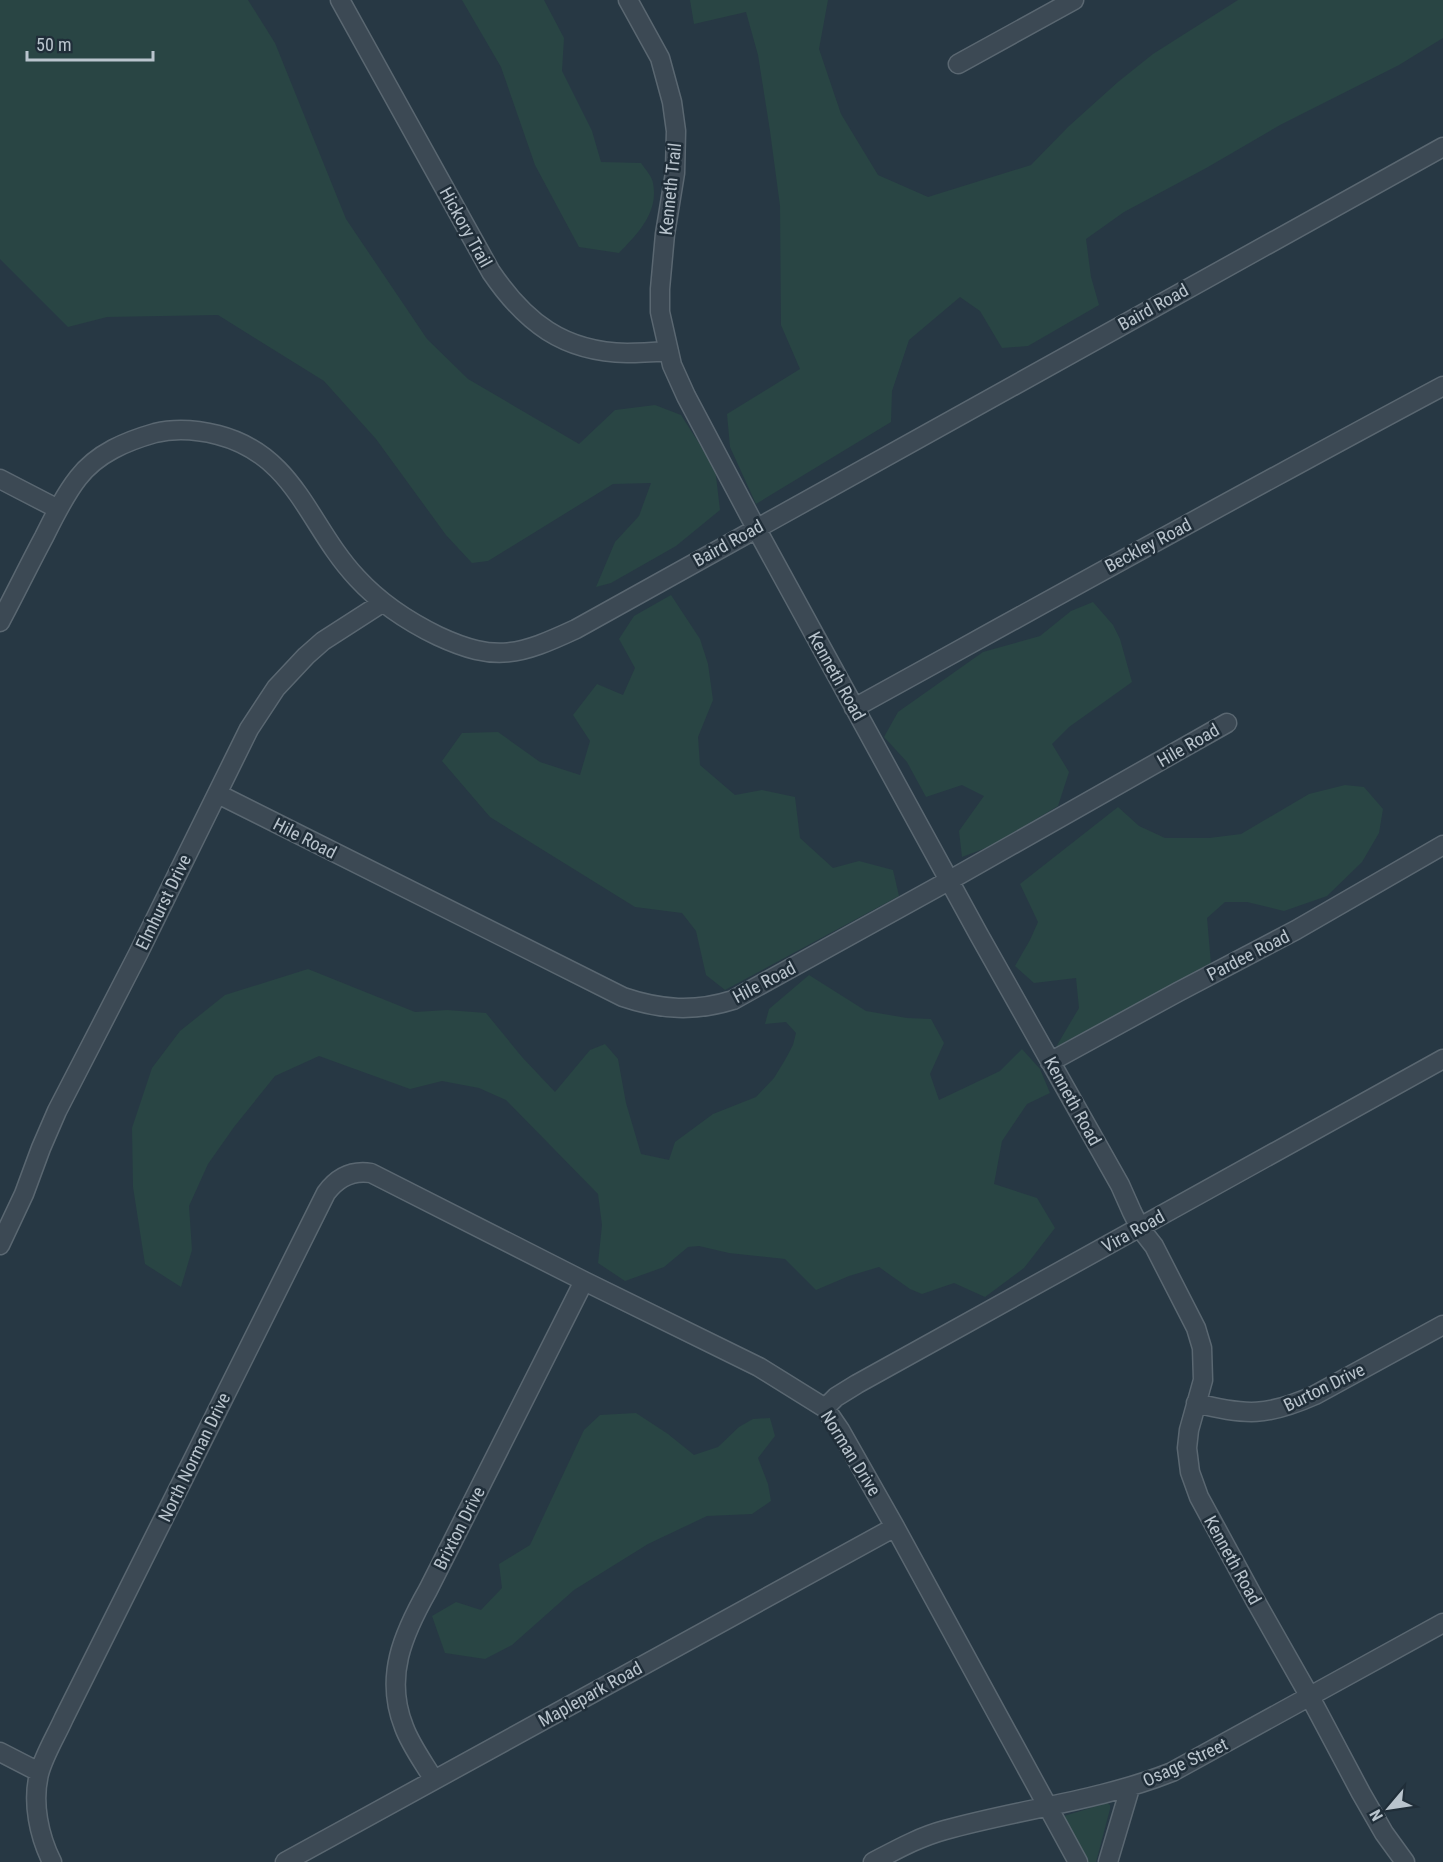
<svg xmlns="http://www.w3.org/2000/svg" width="1443" height="1862" font-family="'Roboto Condensed',sans-serif">
  <style>
    .green { fill: #294544 }
    .lines { fill: none; stroke-linecap: round; stroke-linejoin: round }
    .minor-casing { stroke: #5a6771; stroke-width: 21 }
    .minor { stroke: #3c4954; stroke-width: 18 }
    .labels { text-anchor: middle; dominant-baseline: central; stroke-width: 5; stroke-linejoin: round; paint-order: stroke }
    .street-label { font-size: 18px; fill: #b9c4cd; stroke: #202e39 }
  </style>
  <rect width="100%" height="100%" fill="#273844"/>
  <path class="green" d="M0 0H248L275 43 346 219 427 339 468 379 579 444 615 410 655 405 681 415 715 468 720 510 676 546 611 583 596 587 615 542 639 516 651 483 613 484 488 561 472 563 446 535 376 439 324 381 218 315 107 317 68 327 0 259Z
    M462 0H544L564 38 562 71 592 131 601 162 641 163C645 169 652 176 653 183 659 213 637 234 619 253L579 247 535 165 501 67Z
    M690 0H828L819 49 841 114 878 175 928 197 1031 165 1068 127 1118 82 1153 54 1238 0H1443V38L1399 65 1280 125 1208 167 1124 212 1086 239 1091 277 1099 305 1028 346 1002 348 980 311 960 297 909 340 892 391 891 422 756 504 730 447 727 414 800 369 781 325 780 206 770 131 758 55 746 12 694 24Z
    M671 595 700 639 708 664 713 700 698 737 700 765 735 795 762 790 795 797 800 838 833 868 859 861 893 870 899 896 725 990 706 975 696 931 682 913 635 907 490 817 442 761 462 733 498 732 540 762 580 775 590 741 573 715 597 684 623 695 635 668 619 639 634 616Z
    M1093 602 1113 625 1120 639 1132 682 1069 727 1052 744 1069 772 1058 806 991 846 962 857 959 831 984 796 962 785 926 797 907 762 884 737 898 712 983 652 1040 636 1071 611Z
    M1345 785 1364 787 1383 809 1379 833 1362 862 1327 896 1284 911 1247 902H1225L1207 918 1211 964 1056 1047 1079 1008 1076 978 1034 983 1015 966 1030 940 1038 922 1020 884 1118 807 1139 826 1165 838H1209L1241 834 1309 794Z
    M308 969 415 1012 447 1010 486 1013 522 1057 555 1092 590 1050 605 1044 618 1059 626 1103 641 1154 669 1160 675 1142 713 1114 756 1097 774 1078 785 1060 793 1045 796 1033 786 1022 765 1024 769 1009 809 975 866 1011 907 1018 931 1019 944 1043 930 1074 939 1100 1000 1071 1022 1049 1040 1069 1050 1093 1027 1104 1002 1141 994 1184 1037 1198 1055 1228 1024 1268 985 1297 954 1283 922 1294 910 1289 879 1267 849 1276 816 1290 785 1259 729 1253 699 1246 688 1247 664 1267 625 1281 598 1263 602 1225 598 1194 506 1100 479 1088 442 1081 410 1089 319 1056 275 1076 234 1127 208 1164 189 1206 192 1250 181 1287 145 1264 133 1187 132 1128 152 1068 180 1031 225 995Z
    M636 1413 668 1434 694 1455 718 1447 739 1427 753 1419 770 1418 775 1436 758 1458 768 1484 771 1501 752 1514 707 1516 648 1544 574 1590 512 1645 485 1659 445 1653 432 1616 456 1602 481 1610 502 1588 499 1564 530 1545 584 1430 600 1415Z
    M1107 1803 1110 1805V1809L1096 1862H1088L1064 1818V1816Z"/>
  <g class="lines">
    <g class="minor-casing">
      <path id="minor" d="M340 0 491 272C525 322 563 352 627 353 641 353 655 352 669 351
        M628 0 660 58 672 102 676 131 675 173 665 234 660 289V312L672 365 686 396 756 528 979 935 1120 1185 1132 1212 1140 1228 1154 1246 1196 1328 1202 1348 1203 1380 1189 1430 1187 1448 1190 1472 1199 1497 1255 1600 1310 1697 1361 1793 1384 1833 1405 1862
        M958 64 1074 0
        M0 479 58 509
        M0 622C15 594 29 565 44 537 54 517 64 496 78 478 97 453 127 441 155 433 176 428 198 430 218 435 296 455 308 526 357 578 380 603 407 621 438 636 496 663 520 655 576 629L1443 147
        M854 708C1050 600 1246 491 1443 386
        M218 794 623 997C661 1010 695 1012 733 1000L950 880 1227 723
        M1050 1062 1178 992 1296 930 1443 845
        M0 1245 24 1194 41 1148 57 1111 138 954 249 729 276 688 306 656 323 641 382 603
        M1196 1403C1246 1416 1268 1416 1315 1395L1443 1325
        M825 1408 836 1397 857 1384 1443 1059
        M0 1752 39 1772
        M434 1780C424 1763 411 1746 404 1727 384 1677 403 1634 428 1590L584 1281
        M52 1862C39 1836 32 1803 39 1774 44 1755 56 1736 64 1718L326 1193C337 1178 352 1170 371 1173L584 1281 759 1367 825 1408 840 1430 895 1527 1078 1862
        M285 1862 895 1527
        M873 1862C896 1850 919 1837 945 1830 1020 1809 1099 1801 1172 1772L1443 1623
        M1108 1862 1130 1788"/>
    </g>
    <use href="#minor" class="minor"/>
  </g>
  <g class="labels">
    <g class="street-label">
      <text transform="translate(670 189) rotate(-84)">Kenneth Trail</text>
      <text transform="translate(466 227) rotate(61)">Hickory Trail</text>
      <text transform="translate(1153 307) rotate(-29)">Baird Road</text>
      <text transform="translate(728 543) rotate(-29)">Baird Road</text>
      <text transform="translate(1148 545) rotate(-28)">Beckley Road</text>
      <text transform="translate(837 676) rotate(61)">Kenneth Road</text>
      <text transform="translate(1188 745) rotate(-30)">Hile Road</text>
      <text transform="translate(305 838) rotate(27)">Hile Road</text>
      <text transform="translate(163 902) rotate(-64)">Elmhurst Drive</text>
      <text transform="translate(1248 955) rotate(-27)">Pardee Road</text>
      <text transform="translate(764 982) rotate(-28)">Hile Road</text>
      <text transform="translate(1073 1101) rotate(61)">Kenneth Road</text>
      <text transform="translate(1133 1231) rotate(-29)">Vira Road</text>
      <text transform="translate(1324 1387) rotate(-26)">Burton Drive</text>
      <text transform="translate(851 1453) rotate(58)">Norman Drive</text>
      <text transform="translate(194 1457) rotate(-64)">North Norman Drive</text>
      <text transform="translate(459 1528) rotate(-63)">Brixton Drive</text>
      <text transform="translate(1233 1560) rotate(61)">Kenneth Road</text>
      <text transform="translate(590 1694) rotate(-29)">Maplepark Road</text>
      <text transform="translate(1185 1762) rotate(-25)">Osage Street</text>
    </g>
  </g>
  <g transform="translate(1389 1808) rotate(241)" stroke="#202e39" stroke-width="4.5" paint-order="stroke">
  <path d="M0-4.5L10 22L0 15L-10 22Z" fill="#b9c4cd"/>
  <text y="-9" font-size="16" font-weight="bold" text-anchor="middle" fill="#b9c4cd">N</text>
  </g>
  <path d="M27 51v9h126v-9" fill="none" stroke="#b9c4cd" stroke-width="3"/>
  <text x="36" y="51" font-size="18" fill="#b9c4cd" stroke="#202e39" stroke-width="4.5" paint-order="stroke">50 m</text>
</svg>
